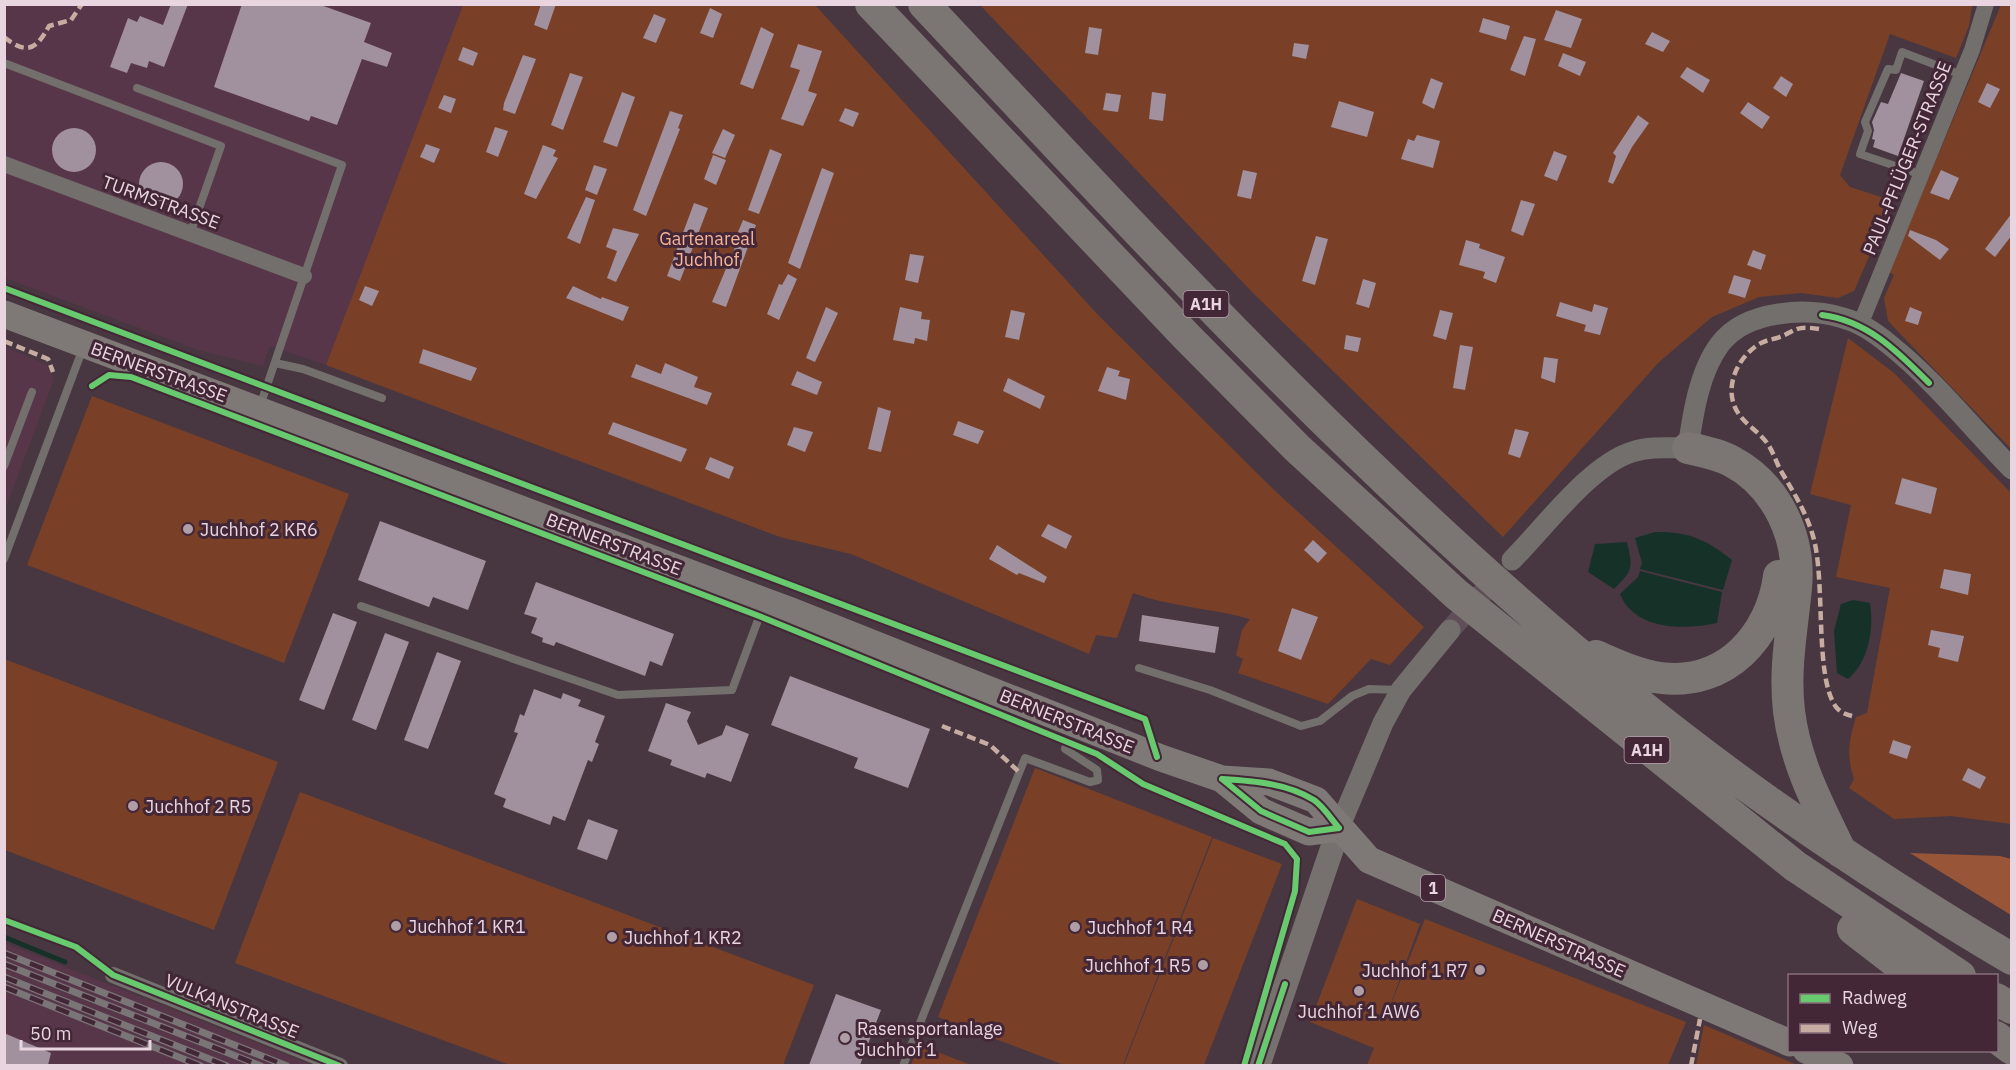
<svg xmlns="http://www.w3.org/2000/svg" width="2016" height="1070" font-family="'IBM Plex Sans',sans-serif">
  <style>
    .built { fill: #58364a }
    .green { fill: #794027 }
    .forest { fill: #995538 }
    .water { fill: #163127 }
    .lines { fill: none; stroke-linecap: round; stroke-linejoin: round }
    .stream { stroke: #163127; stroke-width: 5 }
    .building { fill: #a1909e }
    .tertiary-tunnel { stroke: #604f58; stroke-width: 21; stroke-dasharray: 21 10; stroke-linecap: butt }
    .service { stroke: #726f6c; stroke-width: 8 }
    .minor { stroke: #726f6c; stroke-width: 16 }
    .tertiary { stroke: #726f6c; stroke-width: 21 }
    .secondary { stroke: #76716f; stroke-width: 24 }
    .primary { stroke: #7e7876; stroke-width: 27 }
    .motorway { stroke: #7b7573; stroke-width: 32 }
    .rail-casing { stroke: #7a7576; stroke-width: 7 }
    .rail { stroke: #432737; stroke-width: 4.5; stroke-dasharray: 14; stroke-linecap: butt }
    .quiet { stroke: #c7aca2; stroke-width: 4.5; stroke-dasharray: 9 4.5; stroke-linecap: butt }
    .cycleway-casing { stroke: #432737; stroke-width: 10 }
    .cycleway { stroke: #67ca6e; stroke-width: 6 }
    .poi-dot { fill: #b09ea7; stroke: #432737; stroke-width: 2 }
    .labels { text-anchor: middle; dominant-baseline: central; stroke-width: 6; stroke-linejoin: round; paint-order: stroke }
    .shield { fill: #432737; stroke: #b6a1ad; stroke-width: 1.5 }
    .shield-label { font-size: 16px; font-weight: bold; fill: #e8d5df }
    .street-label { font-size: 18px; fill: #e8d5df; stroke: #432737 }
    .park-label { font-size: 18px; fill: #f5b498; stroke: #432737 }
    .poi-label { font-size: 18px; fill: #e8d5df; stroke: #432737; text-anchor: start }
  </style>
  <rect width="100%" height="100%" fill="#483740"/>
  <path class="built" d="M4 5H463L326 365 270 346 263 366 201 351 5 278Z
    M5 347 46 364 54 379 5 510Z
    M5 943 312 1065H5Z"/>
  <path class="green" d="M463 5H815L1099 316 1273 489 1424 627 1390 665 1371 659 1328 704 1238 673 1243 659 1236 655 1242 630 1250 619C1211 608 1171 607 1133 593L1117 638 1096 635 1089 654 851 554 780 537 326 365Z
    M980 5H1972L1969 26 1956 58 1890 34 1840 175 1850 187 1887 199 1893 184 1900 186 1854 291 1838 298 1801 293 1759 297 1712 317 1659 362 1503 537 1252 292Z
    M2001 5H2011V449L1888 321 1884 298 1894 275 1889 272Z
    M1848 338 1894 373 2011 493V824L1951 816 1894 819 1849 788 1854 779C1846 755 1849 740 1856 717L1867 713 1890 588 1836 577 1851 505 1810 494Z
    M92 396 349 494 284 663 27 565Z
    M4 659 278 762 214 930 5 850Z
    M1035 768 1212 837 1123 1065H1064L938 1017Z
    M300 792 814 985 783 1065H510L235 963Z
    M1213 838 1282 864 1204 1065H1124Z
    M1357 899 1420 924 1386 1017 1425 919 1686 1022 1668 1065H1367L1374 1048 1310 1022Z
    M1704 1025 1797 1065H1696Z
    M919 1045 971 1065H911Z"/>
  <path class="forest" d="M1910 853 2000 856 2011 859V915Z"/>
  <path class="water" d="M1655 532C1687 531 1708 540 1732 560L1723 590 1640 569 1642 563 1635 538Z
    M1627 542C1633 569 1633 570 1614 589L1588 572 1595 544Z
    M1640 571 1722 592 1717 623C1685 630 1635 631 1620 594L1638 577Z
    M1853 600 1870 603C1874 628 1869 662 1848 679L1837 673 1834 631 1841 604Z"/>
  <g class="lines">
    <path class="stream" d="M4 937 65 962"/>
  </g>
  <path class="building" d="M171 4H188L164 67 149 61 147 68 131 63 127 73 110 67 128 18 137 22 140 16 163 25Z
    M242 4H318L371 23 364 42 392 53 387 67 362 59 337 125 311 116 309 121 214 87Z
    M541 4H556L547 30 534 25Z
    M710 8 722 14 713 38 700 33Z
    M1556 10 1582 19 1571 48 1544 40Z
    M654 14 666 19 656 43 643 38Z
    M1483 18 1510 26 1506 40 1479 32Z
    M761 27 774 34 753 89 740 84Z
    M1089 27 1102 29 1098 55 1085 53Z
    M1652 32 1670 41 1663 52 1645 44Z
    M1524 36 1536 39 1525 76 1510 70Z
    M1294 43 1309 45 1306 59 1292 56Z
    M798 44 822 51 808 91 817 94 803 126 781 119 800 70 790 67Z
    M463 47 478 53 473 66 458 60Z
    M1563 53 1586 62 1580 76 1558 66Z
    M523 55 536 59 515 114 503 110 504 103Z
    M1687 67 1710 80 1703 93 1680 77Z
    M570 73 583 77 563 130 551 125Z
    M1901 73 1924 81 1898 156 1873 147 1875 140 1872 139 1874 130 1872 122 1881 102 1888 104Z
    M1781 76 1793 84 1786 97 1773 88Z
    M1431 78 1443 83 1434 109 1422 103Z
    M1987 83 2000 89 1990 108 1978 102Z
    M622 92 635 97 617 147 603 142Z
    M1152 92 1166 94 1163 121 1149 119Z
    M1106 93 1121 95 1118 112 1103 110Z
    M444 95 456 99 451 113 438 108Z
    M1339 101 1374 112 1367 137 1331 127Z
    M1748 102 1770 117 1762 129 1740 113Z
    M845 108 859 113 853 127 839 121Z
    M670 111 683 115 678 128 680 129 646 216 633 210Z
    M1638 115 1649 123 1632 147 1613 184 1608 182 1616 156 1613 153Z
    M495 127 508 131 498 157 486 152Z
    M52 150a22 22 0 1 1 44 0a22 22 0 1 1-44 0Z
    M723 129 735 135 725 158 712 153Z
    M1417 135 1440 141 1433 168 1401 159 1408 139 1414 141Z
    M426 144 440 149 434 163 420 157Z
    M543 145 556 150 553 156 558 158 536 199 524 194Z
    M770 149 782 154 759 214 748 210Z
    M1554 151 1567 156 1557 181 1544 176Z
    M713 155 726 160 716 185 704 179Z
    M139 184a22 22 0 1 1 44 0a22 22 0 1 1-44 0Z
    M594 165 607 169 597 195 585 190Z
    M822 168 834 173 800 269 788 263Z
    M1243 170 1257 173 1251 199 1237 196Z
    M1941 170 1959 178 1949 200 1930 193Z
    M586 197 595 200 580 244 567 238Z
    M1521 200 1535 204 1523 236 1511 231Z
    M694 203 708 208 680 281 667 276Z
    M2012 213V235L1995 257 1985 249Z
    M743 220 756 225 726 307 712 302 741 233 738 232Z
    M613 228 639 234 616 282 607 278 617 251 606 247Z
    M1910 230 1936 240 1949 249 1940 260 1908 236Z
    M1316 236 1328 239 1315 285 1302 281Z
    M1466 240 1480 244 1479 248 1505 257 1496 283 1483 278 1485 272 1459 265Z
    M1753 250 1766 255 1761 270 1747 265Z
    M910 254 924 256 918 283 905 280Z
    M788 274 797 279 779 320 767 314 779 284 782 285Z
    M1734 275 1751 280 1745 298 1728 293Z
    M1363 279 1376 283 1369 308 1356 304Z
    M365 286 379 291 372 306 359 300Z
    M573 286 601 299 602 297 629 307 623 321 566 298Z
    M1560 302 1592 312 1594 304 1608 308 1600 335 1584 331 1586 325 1556 316Z
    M826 307 838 313 815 362 806 358Z
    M900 307 922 312 921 319 930 320 927 341 915 338 914 344 893 340Z
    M1910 307 1922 312 1918 325 1905 321Z
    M1011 310 1025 313 1019 340 1005 337Z
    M1440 310 1453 313 1446 340 1433 336Z
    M1346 335 1361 338 1358 352 1344 349Z
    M1460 345 1473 347 1465 390 1453 388Z
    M423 349 477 368 471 381 419 363Z
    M1544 357 1558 359 1555 383 1541 378Z
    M665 363 698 377 694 387 712 393 707 405 631 377 636 364 661 374Z
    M1107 367 1120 371 1118 376 1130 379 1126 400 1098 391Z
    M797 371 822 382 817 395 791 385Z
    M1008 378 1045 396 1040 409 1003 391Z
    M878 407 891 411 881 452 868 449Z
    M958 421 984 431 978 444 953 435Z
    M613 422 687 449 681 462 608 434Z
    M794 427 813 432 805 452 787 445Z
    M1515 429 1529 432 1520 458 1508 454Z
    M710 457 734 467 729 479 705 469Z
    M1902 478 1937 488 1931 514 1895 504Z
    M380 521 486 561 468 610 433 597 429 607 358 580Z
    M1048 524 1072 536 1066 549 1041 536Z
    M1313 540 1327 553 1318 563 1304 550Z
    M997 545 1047 577 1044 583 1019 573 1017 575 989 559Z
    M1944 569 1971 574 1968 595 1940 588Z
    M536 582 674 634 662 666 650 661 645 676 556 642 554 646 542 642 543 638 531 633 537 618 524 614Z
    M1292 608 1318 617 1301 660 1278 651Z
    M333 613 357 622 324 710 299 700Z
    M1142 615 1219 627 1215 653 1139 641Z
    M1931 630 1964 636 1958 662 1938 657 1940 648 1928 645Z
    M385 633 409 642 376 730 352 720Z
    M437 652 461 661 428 749 404 740Z
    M790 676 930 729 908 788 854 768 858 758 771 725Z
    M534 689 561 699 563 693 581 700 578 706 605 716 595 742 599 744 592 762 588 760 565 821 553 816 550 825 503 807 506 799 494 794 518 733 514 732 520 714 524 716Z
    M666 703 691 712 687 721 698 745 722 735 726 725 749 734 731 782 707 773 705 778 670 765 672 760 648 751Z
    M1893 740 1911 746 1907 759 1889 753Z
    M1968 768 1986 777 1980 789 1962 780Z
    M588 819 618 830 607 860 577 849Z
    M836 994 881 1010 860 1065H809Z
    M4 1033 51 1053 48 1065H4Z"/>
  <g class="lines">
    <path class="tertiary-tunnel" d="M1450 630 1501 572"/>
    <path class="service" d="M4 63 221 146 190 234
      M137 88 342 165 260 406
      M1919 174 1860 154 1868 131 1865 122 1888 69 1896 70 1902 52 1962 75
      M275 363 303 369 382 398
      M4 466 32 392
      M4 559 83 348
      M361 606 618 695 732 690 764 604
      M1139 668 1210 690 1301 726 1320 721 1352 696 1369 689 1400 690
      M903 1066 1025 758 1090 782 1098 780 1097 770 1065 749 1067 741"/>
    <path class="minor" d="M4 164 304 276
      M1860 325 1972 50 1986 4
      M113 975 340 1066"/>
    <path class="tertiary" d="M1512 560C1544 528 1590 465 1632 452 1650 446 1669 448 1688 448 1693 414 1699 372 1720 344 1746 310 1806 307 1843 318 1859 322 1878 335 1890 345 1935 381 1972 428 2012 469
      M1339 828 1383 723 1401 690 1450 630"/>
    <path class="secondary" d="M1258 1066 1339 828"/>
    <path class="primary" d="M4 314 791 611 1161 758 1222 779 1269 782 1316 800 1369 860 1790 1043
      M1222 779 1261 811 1272 816 1309 832 1339 828
      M1806 1050 1840 1066"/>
    <path class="motorway" d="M871 4 1186 336 1297 448 1456 594 1795 866 1960 976
      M924 4C1149 244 1371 486 1627 694 1748 793 1877 879 2012 959
      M1688 448C1702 451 1718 454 1731 461 1777 485 1801 538 1796 588 1792 630 1784 669 1789 711 1795 762 1819 807 1841 852
      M1596 656C1617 665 1638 675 1661 678 1726 686 1771 636 1779 576
      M1853 929 1914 976
      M1996 999 2012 1008
      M1996 1037 2012 1049"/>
    <g class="rail-casing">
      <path id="rail" d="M4 953 287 1066
        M4 964 261 1066
        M4 977 227 1066
        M4 987 201 1066"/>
    </g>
    <use href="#rail" class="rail"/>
    <path class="quiet" d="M4 37C27 55 36 50 49 26L71 20 82 4
      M1819 329C1794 325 1797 331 1777 338 1769 340 1763 341 1756 346 1734 362 1722 394 1741 417 1748 426 1760 433 1767 443 1773 451 1776 462 1781 471 1794 493 1806 512 1813 536 1826 580 1814 677 1836 707 1842 714 1848 715 1856 717
      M4 341 48 359 53 372
      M942 726 990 745 1019 772
      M1691 1066 1700 1019"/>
    <g class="cycleway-casing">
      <path id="cycleway" d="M4 288 1145 719 1157 757
        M1822 315C1868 321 1897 351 1929 383
        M92 386 109 375 131 377 759 616 1097 754 1143 784 1285 844 1297 859 1295 891 1244 1066
        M1222 779C1253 781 1286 783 1314 800 1323 806 1332 820 1339 828
        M1222 779 1261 811 1272 816 1309 832 1339 828
        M4 920 76 947 113 975 340 1066
        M1258 1066 1285 984"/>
    </g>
    <use href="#cycleway" class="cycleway"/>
  </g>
  <g class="poi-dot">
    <circle cx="188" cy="529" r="6"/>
    <circle cx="133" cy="806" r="6"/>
    <circle cx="396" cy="926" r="6"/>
    <circle cx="1075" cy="927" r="6"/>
    <circle cx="612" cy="937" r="6"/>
    <circle cx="1203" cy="965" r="6"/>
    <circle cx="1480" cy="970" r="6"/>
    <circle cx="1359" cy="991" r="6"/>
    <circle cx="845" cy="1038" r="6"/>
  </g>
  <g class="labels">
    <g class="shield">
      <rect x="1183.5" y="291" width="45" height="26" rx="4.5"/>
      <rect x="1624.5" y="737" width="45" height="26" rx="4.5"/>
      <rect x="1421" y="875" width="24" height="26" rx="4.5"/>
    </g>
    <g class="shield-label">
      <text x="1206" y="304">A1H</text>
      <text x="1647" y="750">A1H</text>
      <text x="1433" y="888">1</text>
    </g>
    <g class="street-label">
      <text transform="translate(1907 158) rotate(-68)">PAUL-PFLÜGER-STRASSE</text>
      <text transform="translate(161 202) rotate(20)">TURMSTRASSE</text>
      <text transform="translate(159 372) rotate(20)">BERNERSTRASSE</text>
      <text transform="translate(614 544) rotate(21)">BERNERSTRASSE</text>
      <text transform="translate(1067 721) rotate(22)">BERNERSTRASSE</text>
      <text transform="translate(1559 943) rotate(24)">BERNERSTRASSE</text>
      <text transform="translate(232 1006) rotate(22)">VULKANSTRASSE</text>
    </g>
    <g class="park-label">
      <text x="707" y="238">Gartenareal<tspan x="707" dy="21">Juchhof</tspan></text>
    </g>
    <g class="poi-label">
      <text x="200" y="529">Juchhof 2 KR6</text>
      <text x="145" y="806">Juchhof 2 R5</text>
      <text x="408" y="926">Juchhof 1 KR1</text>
      <text x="1087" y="927">Juchhof 1 R4</text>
      <text x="624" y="937">Juchhof 1 KR2</text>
      <text x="1191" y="965" text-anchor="end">Juchhof 1 R5</text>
      <text x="1468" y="970" text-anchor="end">Juchhof 1 R7</text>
      <text x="1359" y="1011" text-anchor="middle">Juchhof 1 AW6</text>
      <text x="857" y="1028">Rasensportanlage<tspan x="857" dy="21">Juchhof 1</tspan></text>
    </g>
  </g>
  <rect width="2016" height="1070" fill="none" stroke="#e8d5df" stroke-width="12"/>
  <rect x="1788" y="974" width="210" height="78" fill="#432737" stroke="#856d7a" stroke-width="1.5"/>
  <rect x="1800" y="994" width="30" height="9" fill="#67ca6e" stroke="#856d7a" stroke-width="1.5"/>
  <text x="1842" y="1004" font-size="18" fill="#e8d5df">Radweg</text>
  <rect x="1800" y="1024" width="30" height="9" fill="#c7aca2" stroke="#856d7a" stroke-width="1.5"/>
  <text x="1842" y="1034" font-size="18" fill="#e8d5df">Weg</text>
  <path d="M21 1040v9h129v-9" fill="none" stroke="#e8d5df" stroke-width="3"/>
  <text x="30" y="1040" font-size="18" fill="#e8d5df" stroke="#432737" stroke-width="4.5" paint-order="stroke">50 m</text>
</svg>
